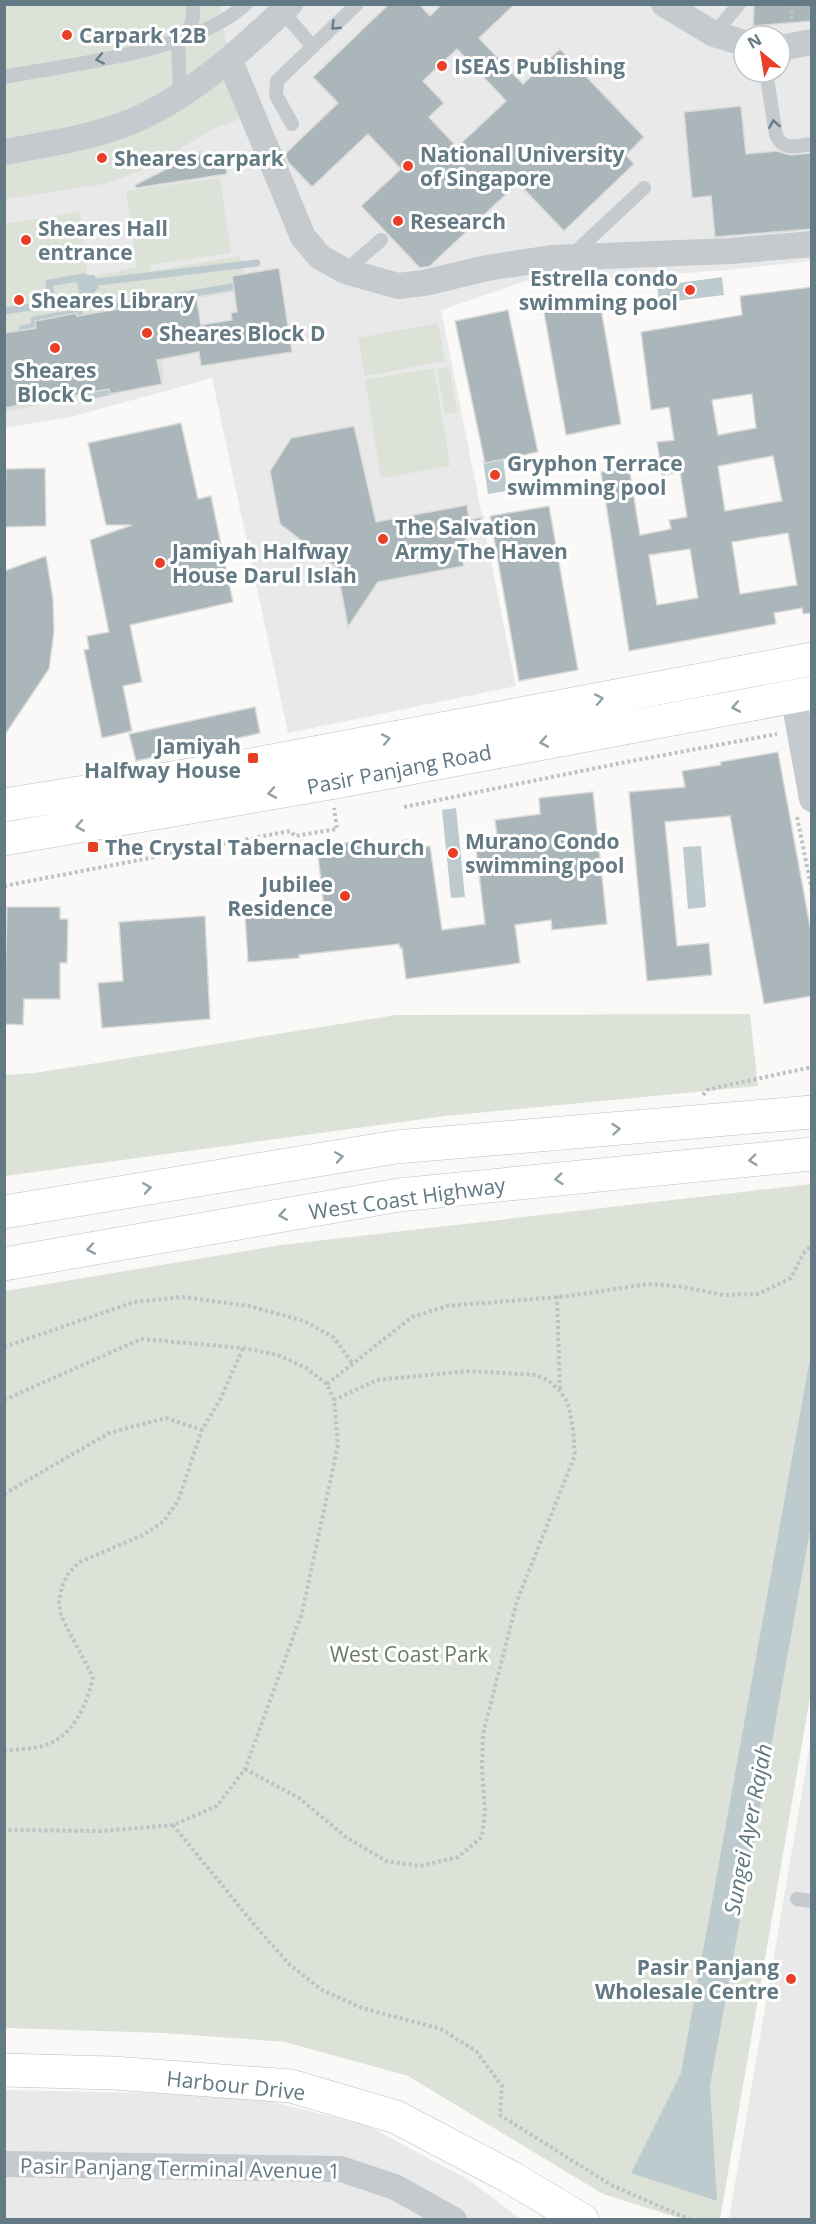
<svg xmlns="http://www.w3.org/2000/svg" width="816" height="2224" font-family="'Open Sans',sans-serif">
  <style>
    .built { fill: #e8e9e8; fill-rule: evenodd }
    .green { fill: #dce2d8 }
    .water { fill: #bdcbce }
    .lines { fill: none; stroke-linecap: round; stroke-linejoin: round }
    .stream { stroke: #bdcbce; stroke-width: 7 }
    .building { fill: #abb6ba; stroke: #dbdbd9; stroke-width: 1.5; fill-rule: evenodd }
    .secondary-casing { stroke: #b7bec1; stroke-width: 34 }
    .trunk-casing { stroke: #b9bec0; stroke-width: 34 }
    .path { stroke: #bec2c4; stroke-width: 4; stroke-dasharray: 3 3; stroke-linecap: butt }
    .service { stroke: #c4cacd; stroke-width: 14 }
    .minor { stroke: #c4cacd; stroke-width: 26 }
    .secondary { stroke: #fff; stroke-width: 33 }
    .trunk { stroke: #fff; stroke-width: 33 }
    .oneway { stroke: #687d87 }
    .oneway2 { stroke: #92a1a8 }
    .poi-dot { fill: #ea3f27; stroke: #fff; stroke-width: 2 }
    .labels { text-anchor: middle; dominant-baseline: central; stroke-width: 6; stroke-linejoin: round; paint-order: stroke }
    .poi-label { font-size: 21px; font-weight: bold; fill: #637983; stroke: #fff; text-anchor: start }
    .street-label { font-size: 21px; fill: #637983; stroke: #fff }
    .park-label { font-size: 21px; fill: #6a7a63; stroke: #fff }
    .water-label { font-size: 22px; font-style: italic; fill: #5e787d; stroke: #fff }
  </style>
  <rect width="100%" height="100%" fill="#faf9f7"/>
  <path class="built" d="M5 5H811V261L728 270 612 278 526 281 441 310 516 686 288 733 212 378 71 417 5 428ZM744 36H780V72H744Z
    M811 1739V2219H729Z
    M5 2090 149 2093 258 2098 368 2126 467 2179 521 2219 5 2220Z"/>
  <path class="green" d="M5 5H220L238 120 214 128 148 168 104 184 5 199Z
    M220 178 231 253 150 265 151 271 240 256 246 290 155 306 164 379 118 388 119 394 88 399 87 395 5 412V224L80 212 88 278 137 267 126 191Z
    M438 323 445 361 365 376 358 338Z
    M449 367 457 412 445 414 437 369Z
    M434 368 450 466 381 478 365 380Z
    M750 1014 758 1086 445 1116 5 1176V1075L35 1073 396 1015Z
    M811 1184V1692L720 2219H682L603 2194 408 2076 285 2042 164 2033 5 2028V1291L281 1245Z"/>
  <path class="water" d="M84 275H94L99 284 97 290 91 295V305L88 309 83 310 76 278Z
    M722 277 724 295 659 303 657 286Z
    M503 457 507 491 488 494 483 460Z
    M456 808 465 897 451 898 442 810Z
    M701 846 706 907 688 909 683 847Z
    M811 1353V1525L710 2086 717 2201 631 2173 681 2073Z"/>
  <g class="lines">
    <path class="stream" d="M89 283 257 263
      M4 311 52 304 49 283 84 277
      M103 321 102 309 242 285
      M23 337 22 329 35 326 34 320 79 312 81 323
      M90 385 92 395 112 391V385"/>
  </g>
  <path class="building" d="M389 4H419L430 16 442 4H515L479 38 523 84 560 49 644 137 626 155 634 164 564 231 518 183 430 266 420 268 361 206 401 169 368 134 312 187 288 162 285 154 338 103 313 77ZM457 49 506 101 457 147 429 117 444 103 423 81Z
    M754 4H812V21L753 26Z
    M741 106 746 154 777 151 790 155 812 153V229L715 237 711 196 692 198 684 112Z
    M200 152 201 158 224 155 227 174 136 188 135 185Z
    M279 268 292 352 201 366 199 352 157 360 162 384 110 394 109 389 4 408V333L36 328 35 321 77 313V316L196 295 201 325 232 320 231 313 237 312 232 276Z
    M812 287V613L803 614 802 608 774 613 776 624 629 651 601 472 629 467 640 535 671 529 669 520 687 517 680 472 662 475 657 442 674 440 669 407 651 410 641 332 742 315 740 296ZM752 394 756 428 718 435 712 400ZM773 456 782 501 725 511 718 466ZM788 533 797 585 740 594 732 542ZM690 549 698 598 657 605 649 555Z
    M599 297 621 424 566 435 543 307Z
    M508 310 538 452 485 463 455 321Z
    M181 423 198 499 211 496 233 602 130 625 142 682 123 686 132 731 102 738 84 650 89 649 87 636 109 632 90 540 132 525H106L88 443Z
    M354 426 376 522 467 505 469 520 483 517 459 548 464 566 378 582 348 627 337 568 280 524 270 471 291 438Z
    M45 468 46 526 4 527 6 469Z
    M549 506 578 670 519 681 490 516Z
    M46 556 53 599 54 632 49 669 4 736V571Z
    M255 707 260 733 136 761 129 734Z
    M778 752 812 937V996L764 1004 730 816 665 822 677 946 709 943 712 975 647 981 629 792 685 787 682 771 721 765 720 762Z
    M593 792 607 924 552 930 551 920 515 925 520 963 406 979 402 948H400L399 944 299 955V958L248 962 245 916 324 908 317 846 362 841V846L407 840 408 849 430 846 442 930 485 924 475 840 497 837 495 820 540 814 539 798Z
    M7 907H60V919H68L67 963H60V999H24L23 1025 4 1024Z
    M205 916 210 1019 102 1028 98 983 123 981 119 922Z"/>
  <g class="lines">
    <g class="secondary-casing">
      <path id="secondary" d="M4 805 240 767 812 659
        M4 839 330 783 812 693
        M4 2070 113 2073 291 2086 396 2117 510 2177 582 2220"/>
    </g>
    <g class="trunk-casing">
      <path id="trunk" d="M4 1212 396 1147 812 1112
        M4 1264 399 1195 812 1154"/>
    </g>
    <path class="path" d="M791 4 792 22
      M404 807 621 763 777 734
      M797 817 812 891
      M4 886 290 831 295 836 337 829 334 808
      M703 1095 707 1090 719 1087 812 1067
      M557 1296 560 1390
      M4 1347 134 1302 183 1297 249 1306 304 1321 333 1337 353 1364
      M327 1384 412 1317 447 1306 569 1296 648 1284 683 1287 724 1295 758 1294 791 1278 803 1254 812 1245
      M4 1400 141 1339 243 1348 278 1355 306 1368 327 1384 334 1400 338 1445 302 1613 245 1769 217 1806 173 1825 101 1831 4 1830
      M4 1494 109 1433 166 1418 202 1430
      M4 1751C17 1749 30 1749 42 1746 73 1738 87 1705 93 1677L61 1616 59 1601 62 1586 69 1572 80 1562 143 1535 164 1521 178 1501 202 1430 221 1398 243 1348
      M245 1769 299 1798 346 1837 386 1861 420 1866 458 1857 482 1837 485 1811 482 1768 483 1734 517 1601 575 1455 573 1429 568 1403 560 1391 549 1381 536 1375 469 1371 377 1380 334 1400
      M173 1825 257 1928 290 1965 322 1990 362 2008 441 2029 476 2051 502 2086 500 2115 611 2185 691 2220"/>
    <path class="service" d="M283 12 313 47
      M714 34 739 4
      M182 38C192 29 194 18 193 4
      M178 41 180 96
      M766 72 776 135C783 151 796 146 812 144
      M4 77C72 64 196 51 246 4
      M292 124 276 95 277 81 357 4
      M572 255 644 188
      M345 271 381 240
      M797 1899 812 1901"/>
    <path class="minor" d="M664 4 714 34 744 43
      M780 48 812 42
      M230 61 303 237 320 257 345 271 398 286 424 283 487 268 552 258 731 251 812 244
      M4 152C51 144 108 135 150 113 204 85 246 46 290 4
      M790 678 812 799
      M4 2164 341 2169 395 2187 454 2220"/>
    <use href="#secondary" class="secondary"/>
    <use href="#trunk" class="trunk"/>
  </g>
  <defs><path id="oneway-chevron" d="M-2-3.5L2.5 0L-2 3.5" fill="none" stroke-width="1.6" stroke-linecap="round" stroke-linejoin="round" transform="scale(1.5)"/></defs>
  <g class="oneway">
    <use href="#oneway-chevron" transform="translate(335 26) rotate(136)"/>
    <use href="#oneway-chevron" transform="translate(100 59) rotate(169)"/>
    <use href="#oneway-chevron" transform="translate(774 124) rotate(-99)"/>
  </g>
  <g class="oneway2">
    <use href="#oneway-chevron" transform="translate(599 699) rotate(-11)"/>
    <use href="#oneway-chevron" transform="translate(736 707) rotate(170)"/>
    <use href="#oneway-chevron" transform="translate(386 739) rotate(-11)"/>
    <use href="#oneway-chevron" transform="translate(544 742) rotate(170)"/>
    <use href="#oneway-chevron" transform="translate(272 793) rotate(170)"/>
    <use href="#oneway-chevron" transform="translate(80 826) rotate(170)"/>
    <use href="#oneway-chevron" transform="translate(616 1129) rotate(-5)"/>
    <use href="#oneway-chevron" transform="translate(339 1157) rotate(-9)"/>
    <use href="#oneway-chevron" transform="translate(753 1160) rotate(174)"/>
    <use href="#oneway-chevron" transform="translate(559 1179) rotate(174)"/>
    <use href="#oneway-chevron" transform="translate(147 1188) rotate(-9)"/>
    <use href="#oneway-chevron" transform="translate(283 1215) rotate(170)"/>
    <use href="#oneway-chevron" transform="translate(91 1249) rotate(170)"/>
  </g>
  <g class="poi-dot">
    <circle cx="67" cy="35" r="6"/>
    <circle cx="442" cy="66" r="6"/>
    <circle cx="102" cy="158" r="6"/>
    <circle cx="408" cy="166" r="6"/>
    <circle cx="398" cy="221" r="6"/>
    <circle cx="26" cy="240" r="6"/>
    <circle cx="690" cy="290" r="6"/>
    <circle cx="19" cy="300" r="6"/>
    <circle cx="147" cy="333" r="6"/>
    <circle cx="55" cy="348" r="6"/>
    <circle cx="495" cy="475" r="6"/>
    <circle cx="383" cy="539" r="6"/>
    <circle cx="160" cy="563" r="6"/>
    <rect x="247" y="752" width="12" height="12" rx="3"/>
    <rect x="87" y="841" width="12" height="12" rx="3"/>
    <circle cx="453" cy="853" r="6"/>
    <circle cx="345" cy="896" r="6"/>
    <circle cx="791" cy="1979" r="6"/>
  </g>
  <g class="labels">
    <g class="poi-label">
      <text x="79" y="35">Carpark 12B</text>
      <text x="454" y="66">ISEAS Publishing</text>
      <text x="420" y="154">National University<tspan x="420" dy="24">of Singapore</tspan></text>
      <text x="114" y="158">Sheares carpark</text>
      <text x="410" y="221">Research</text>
      <text x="38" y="228">Sheares Hall<tspan x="38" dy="24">entrance</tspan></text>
      <text x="678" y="278" text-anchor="end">Estrella condo<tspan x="678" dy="24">swimming pool</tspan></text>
      <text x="31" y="300">Sheares Library</text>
      <text x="159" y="333">Sheares Block D</text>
      <text x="55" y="370" text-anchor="middle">Sheares<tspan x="55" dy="24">Block C</tspan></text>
      <text x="507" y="463">Gryphon Terrace<tspan x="507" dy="24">swimming pool</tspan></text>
      <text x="395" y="527">The Salvation<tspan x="395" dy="24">Army The Haven</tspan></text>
      <text x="172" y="551">Jamiyah Halfway<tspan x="172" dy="24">House Darul Islah</tspan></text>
      <text x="241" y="746" text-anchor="end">Jamiyah<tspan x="241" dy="24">Halfway House</tspan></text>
      <text x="465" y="841">Murano Condo<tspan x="465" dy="24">swimming pool</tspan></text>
      <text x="105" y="847">The Crystal Tabernacle Church</text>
      <text x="333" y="884" text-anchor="end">Jubilee<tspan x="333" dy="24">Residence</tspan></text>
      <text x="779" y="1967" text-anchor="end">Pasir Panjang<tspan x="779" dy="24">Wholesale Centre</tspan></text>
    </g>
    <g class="street-label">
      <text transform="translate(399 769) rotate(-11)">Pasir Panjang Road</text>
      <text transform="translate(407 1198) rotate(-8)">West Coast Highway</text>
      <text transform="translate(236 2085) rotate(6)">Harbour Drive</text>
      <text transform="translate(180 2168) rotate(1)">Pasir Panjang Terminal Avenue 1</text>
    </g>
    <g class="park-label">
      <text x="409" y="1654">West Coast Park</text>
    </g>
    <g class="water-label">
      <text transform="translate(747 1829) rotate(-79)">Sungei Ayer Rajah</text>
    </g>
  </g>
  <rect width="816" height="2224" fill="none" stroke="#637983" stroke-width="12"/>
  <g transform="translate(762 54) rotate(330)"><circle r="28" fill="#ffffff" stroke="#c1c9cd" stroke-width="1.5"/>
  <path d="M0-4.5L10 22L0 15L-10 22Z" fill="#ea3f27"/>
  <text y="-9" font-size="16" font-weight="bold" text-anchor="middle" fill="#637983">N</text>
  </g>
</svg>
